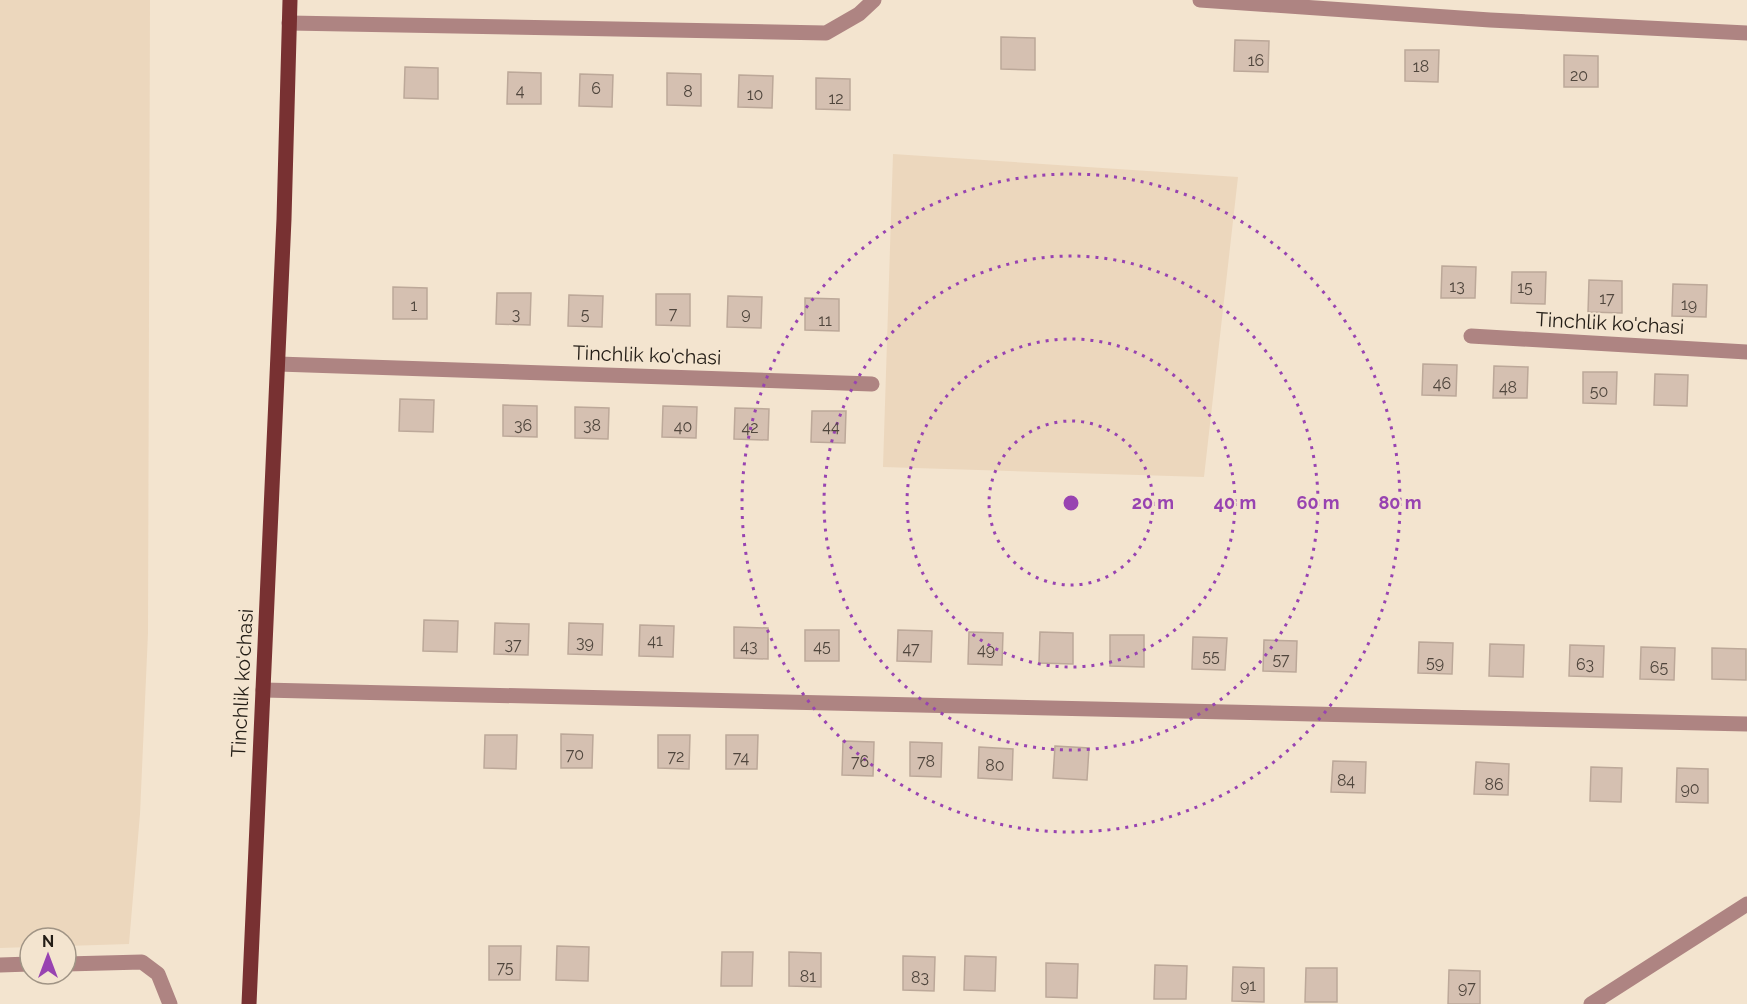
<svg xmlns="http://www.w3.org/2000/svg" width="1747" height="1004" font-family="Raleway,sans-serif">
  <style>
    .built { fill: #ecd7bd }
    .building { fill: #d5c0b1; stroke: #bca899; stroke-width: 1.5 }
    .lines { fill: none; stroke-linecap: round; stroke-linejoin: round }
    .minor { stroke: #ae8482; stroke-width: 15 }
    .major { stroke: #783132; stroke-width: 15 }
    .ring { fill: none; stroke: #9843b1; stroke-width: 3; stroke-dasharray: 3 6 }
    .labels { text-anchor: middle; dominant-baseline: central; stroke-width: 4.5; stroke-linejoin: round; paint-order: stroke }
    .number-label { font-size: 16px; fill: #50463d }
    .street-label { font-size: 20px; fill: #231d16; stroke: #f3e4cf }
    .centre { fill: #9843b1; stroke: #f3e4cf; stroke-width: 3 }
    .ring-label { font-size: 18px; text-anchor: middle; font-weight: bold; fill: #9843b1; stroke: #f3e4cf; stroke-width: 4.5; stroke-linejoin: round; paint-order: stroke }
  </style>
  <rect width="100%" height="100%" fill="#f3e4cf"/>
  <path class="built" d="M0 0H150L148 633 140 814 129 944 66 946V938H30V947L0 948Z
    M893 154 1238 177 1204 477 883 467Z"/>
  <path class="building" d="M1001 37 1035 38V70L1001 69Z
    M1235 40 1269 41 1268 72 1234 71Z
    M1405 50H1439L1438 82 1405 81Z
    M1564 55 1598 56V87H1564Z
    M405 67 438 68V99L404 98Z
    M508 72 541 73V104H507Z
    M667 73 701 74V106L667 105Z
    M580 74 613 75 612 107 579 106Z
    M739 75 773 76 772 108 738 107Z
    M816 78 850 79V110L816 109Z
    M1442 266 1476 267 1475 298H1441Z
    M1512 272H1546L1545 304 1511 303Z
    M1589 280 1622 281V313L1588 312Z
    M1673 284 1707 285 1706 317 1672 316Z
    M393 287 427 288V319H393Z
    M497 293H531L530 325 496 324Z
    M656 294H690V326L656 325Z
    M569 295 603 296 602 327 568 326Z
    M728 296 762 297 761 328 727 327Z
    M805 298 839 299V331L805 330Z
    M1423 364 1457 365 1456 396 1422 395Z
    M1494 366 1528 367 1527 398H1493Z
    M1583 372H1617L1616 404 1583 403Z
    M1655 374 1688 375 1687 406 1654 405Z
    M400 399 434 400 433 432 399 431Z
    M503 405 537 406V437L503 436Z
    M663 406 697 407 696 438 662 437Z
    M575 407 609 408 608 439 575 438Z
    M735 408 769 409 768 440 734 439Z
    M812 411H846L845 443 811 442Z
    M424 620 458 621 457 652 423 651Z
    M495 623 529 624 528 655 494 654Z
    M569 623 603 624 602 655 568 654Z
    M640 625 674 626 673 657 639 656Z
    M734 627 768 628V659L734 658Z
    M805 630H839V661H805Z
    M898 630 932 631 931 662 897 661Z
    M969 632 1003 633 1002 665 968 664Z
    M1040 632 1073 633V664L1039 663Z
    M1110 635H1144V667L1110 666Z
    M1193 637 1227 638 1225 670 1192 669Z
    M1264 640 1297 641 1296 672 1263 671Z
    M1419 642 1453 643 1452 674 1418 673Z
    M1490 644 1524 645 1523 677 1489 676Z
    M1570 645 1604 646 1603 677 1569 676Z
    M1641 647 1675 648 1674 680 1640 679Z
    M1712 648 1746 649V680L1712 679Z
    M561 734 593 735 592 768H561Z
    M485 735H517L516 769 484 768Z
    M658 735H690L689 769 658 768Z
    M726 735H758L757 769H726Z
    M843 741 874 742 873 776 842 775Z
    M910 742 942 743 941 777 910 776Z
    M1055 746 1089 748 1087 780 1053 778Z
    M979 747 1013 749 1012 780 978 778Z
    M1333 761 1366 762 1365 793 1331 792Z
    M1476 762 1509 764 1508 795 1474 794Z
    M1591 767 1622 768 1621 802 1590 801Z
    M1677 768 1708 769V803L1676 802Z
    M489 946H521L520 980H489Z
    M557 946 589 947 588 981 556 980Z
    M722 952H753L752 986H721Z
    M789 952 821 953V987L789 986Z
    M903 956 935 957 934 991 903 990Z
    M965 956 996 957 995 991 964 990Z
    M1046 963 1078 964 1077 998 1046 997Z
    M1155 965 1187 966 1186 999H1154Z
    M1233 967 1264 968V1002L1232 1001Z
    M1306 968H1337V1002H1305Z
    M1449 970 1480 971V1004H1448Z"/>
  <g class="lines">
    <path class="minor" d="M1200 0 1490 20 1747 33
      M289 23 826 33 859 14 874 0
      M1471 336 1747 352
      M278 364 872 384
      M263 690 1747 724
      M66 964 142 962 158 974 170 1004
      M0 965 30 964
      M1591 1004 1747 904"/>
    <path class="major" d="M249 1004 284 219 290 0"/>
  </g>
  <g class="ring">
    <circle cx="1071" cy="503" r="82"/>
    <circle cx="1071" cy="503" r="164"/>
    <circle cx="1071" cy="503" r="247"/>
    <circle cx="1071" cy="503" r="329"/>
  </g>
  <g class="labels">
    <g class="number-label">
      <text x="1256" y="60">16</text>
      <text x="1421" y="66">18</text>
      <text x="1579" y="75">20</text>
      <text x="596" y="88">6</text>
      <text x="520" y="90">4</text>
      <text x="688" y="91">8</text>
      <text x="755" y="94">10</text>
      <text x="836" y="98">12</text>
      <text x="1457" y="286">13</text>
      <text x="1525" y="287">15</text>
      <text x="1607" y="298">17</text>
      <text x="1689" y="304">19</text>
      <text x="414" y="305">1</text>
      <text x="673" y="313">7</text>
      <text x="746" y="313">9</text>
      <text x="516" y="314">3</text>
      <text x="585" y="314">5</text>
      <text x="825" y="320">11</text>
      <text x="1442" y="383">46</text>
      <text x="1508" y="387">48</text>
      <text x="1599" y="391">50</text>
      <text x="523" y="425">36</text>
      <text x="592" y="425">38</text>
      <text x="683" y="426">40</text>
      <text x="831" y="426">44</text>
      <text x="750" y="427">42</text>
      <text x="655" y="640">41</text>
      <text x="585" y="642">39</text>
      <text x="513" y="644">37</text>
      <text x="749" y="646">43</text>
      <text x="822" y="646">45</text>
      <text x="911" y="648">47</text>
      <text x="986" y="649">49</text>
      <text x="1211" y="656">55</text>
      <text x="1281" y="659">57</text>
      <text x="1435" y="662">59</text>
      <text x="1585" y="664">63</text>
      <text x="1659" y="667">65</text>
      <text x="575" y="754">70</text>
      <text x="676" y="756">72</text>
      <text x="741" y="757">74</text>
      <text x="860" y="761">76</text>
      <text x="926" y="761">78</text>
      <text x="995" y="765">80</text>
      <text x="1346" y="780">84</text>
      <text x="1494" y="784">86</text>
      <text x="1690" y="788">90</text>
      <text x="505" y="967">75</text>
      <text x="808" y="976">81</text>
      <text x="920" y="977">83</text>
      <text x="1248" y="985">91</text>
      <text x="1467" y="987">97</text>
    </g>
    <g class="street-label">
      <text transform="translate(1610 323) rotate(3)">Tinchlik ko'chasi</text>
      <text transform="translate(647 355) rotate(2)">Tinchlik ko'chasi</text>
      <text transform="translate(242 683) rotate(-87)">Tinchlik ko'chasi</text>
    </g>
  </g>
  <circle cx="1071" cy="503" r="9" class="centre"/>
  <g class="ring-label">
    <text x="1153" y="509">20 m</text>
    <text x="1235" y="509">40 m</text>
    <text x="1318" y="509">60 m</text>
    <text x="1400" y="509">80 m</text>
  </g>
  <g transform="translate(48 956)"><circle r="28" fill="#f3e4cf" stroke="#a09485" stroke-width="1.5"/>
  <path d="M0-4.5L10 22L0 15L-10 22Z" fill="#9843b1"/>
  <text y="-9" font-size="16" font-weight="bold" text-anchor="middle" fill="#231d16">N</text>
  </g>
</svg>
